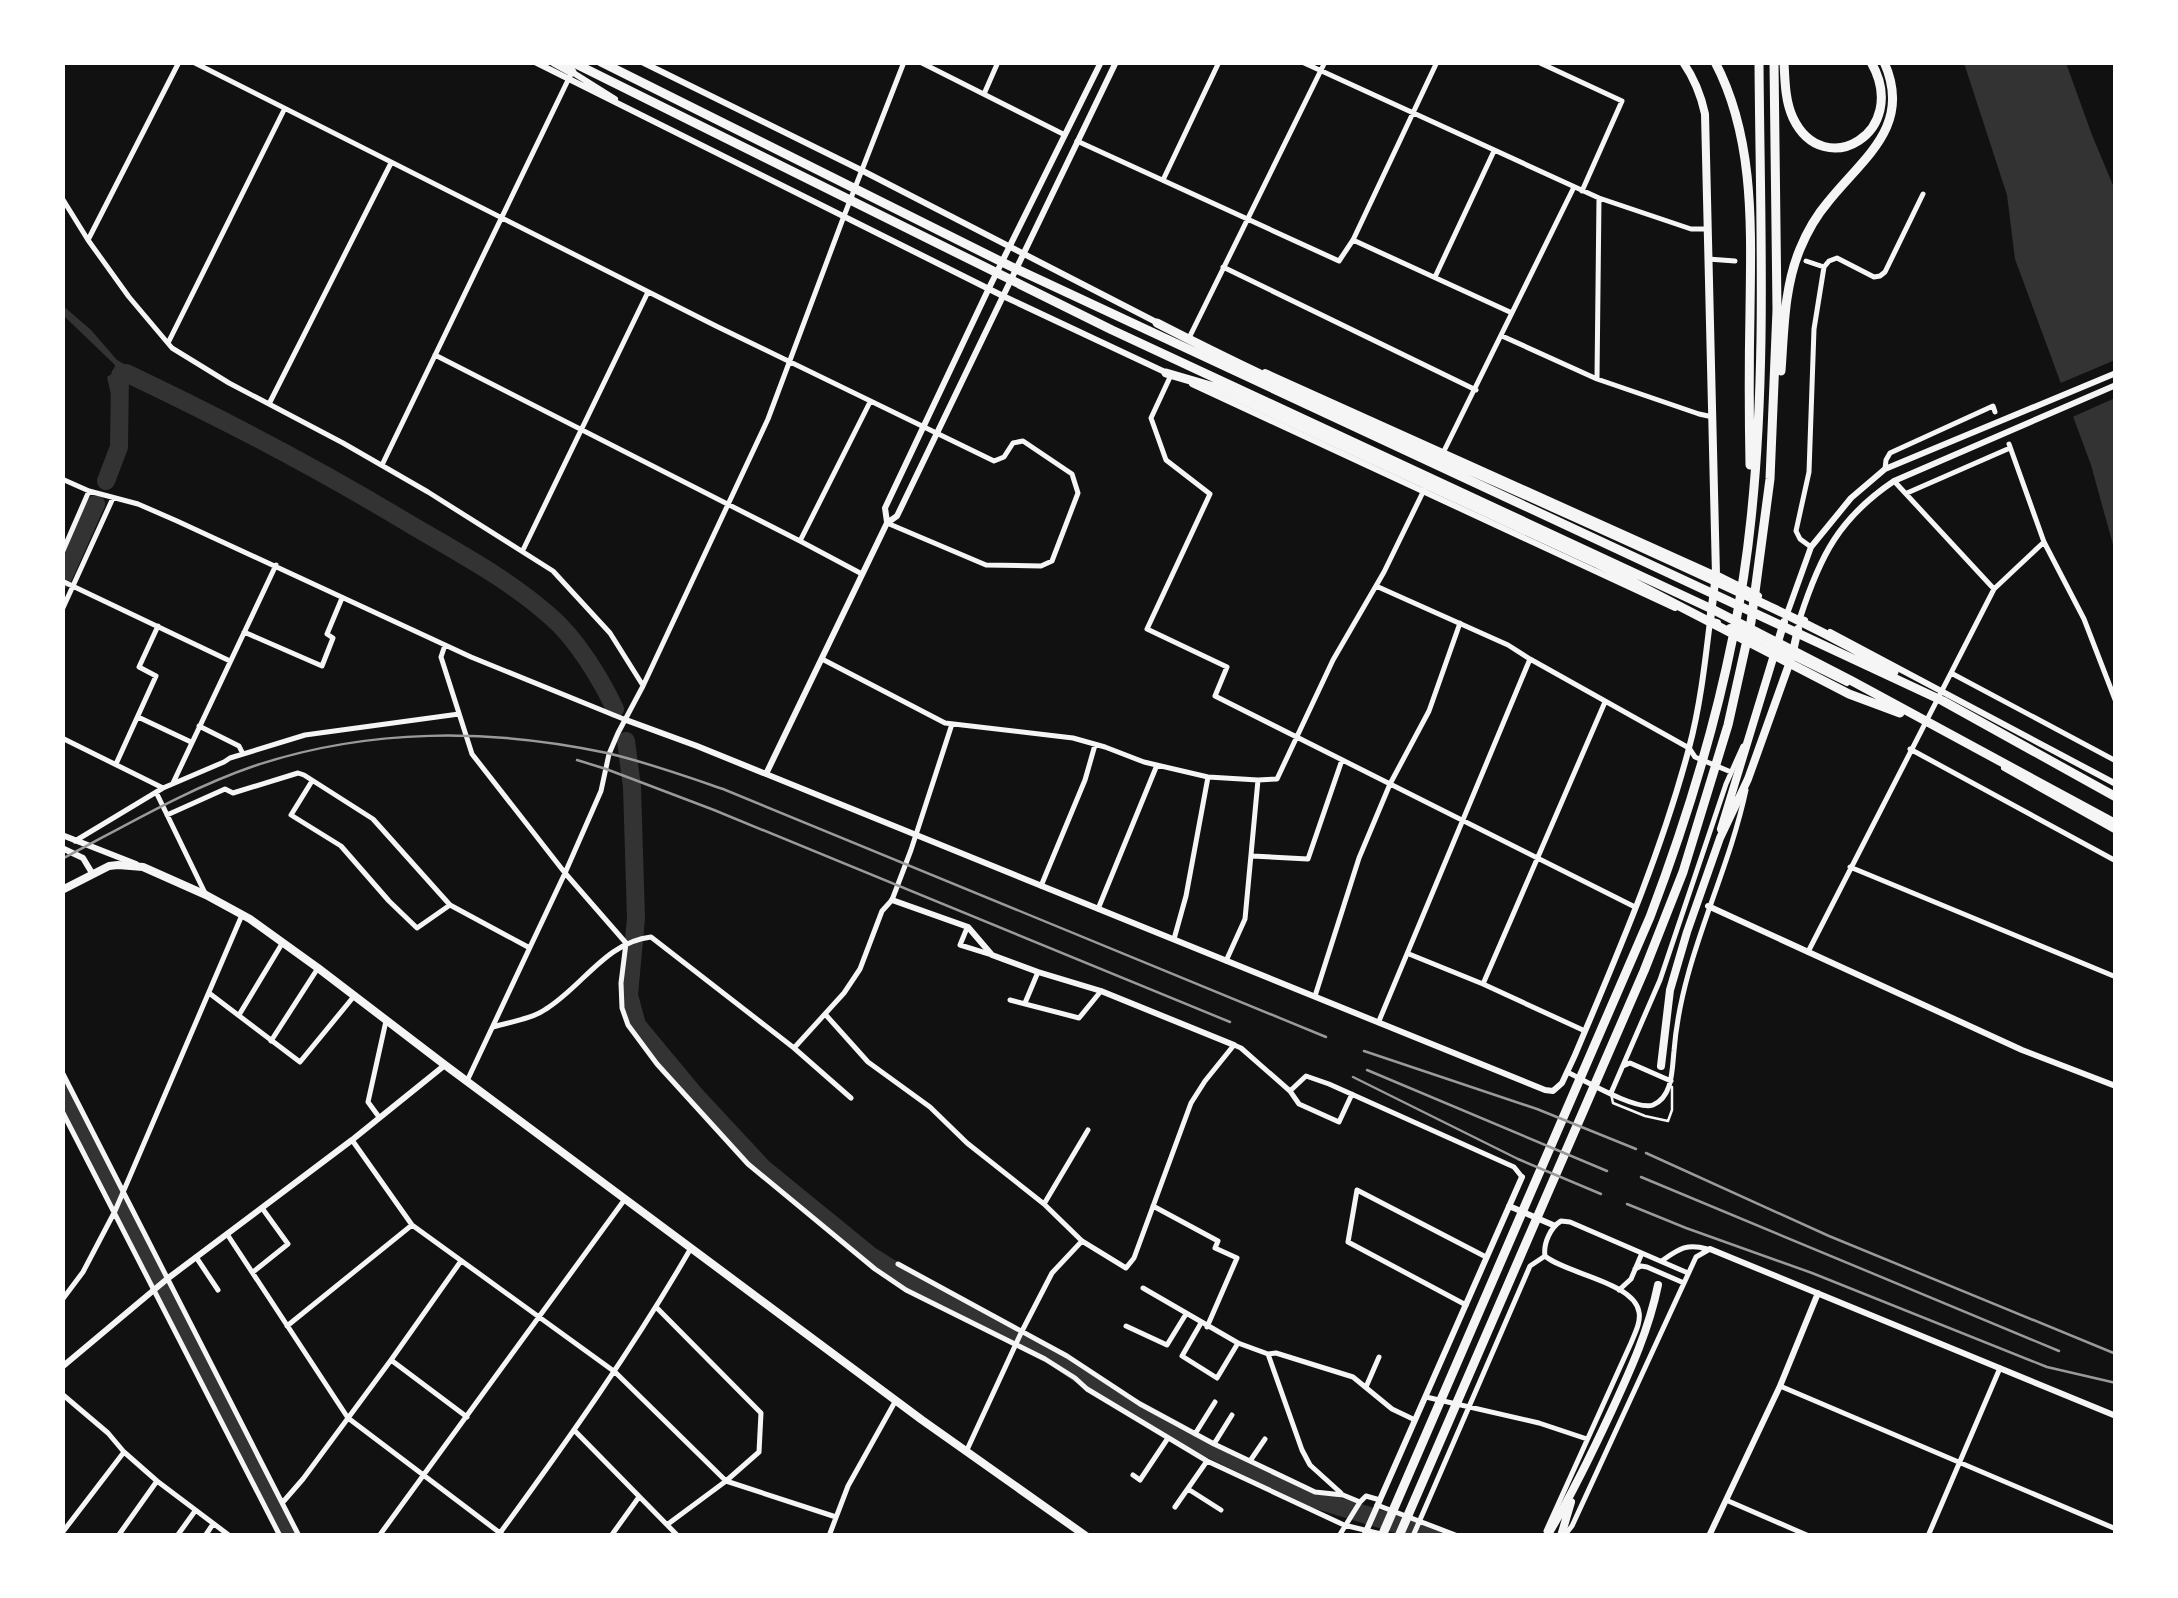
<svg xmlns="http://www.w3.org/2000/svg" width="2178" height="1598" font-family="Jost,sans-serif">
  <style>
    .water { fill: #333 }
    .pier { fill: #111 }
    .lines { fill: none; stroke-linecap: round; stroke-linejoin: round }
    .river { stroke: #333; stroke-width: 18 }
    .service { stroke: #f5f5f5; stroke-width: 2.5 }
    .minor { stroke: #f5f5f5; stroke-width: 5 }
    .tertiary { stroke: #f5f5f5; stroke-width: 6 }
    .secondary { stroke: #f5f5f5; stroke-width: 6 }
    .primary { stroke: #f5f5f5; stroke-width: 8 }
    .trunk { stroke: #f5f5f5; stroke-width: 8 }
    .motorway { stroke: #f5f5f5; stroke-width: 9 }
    .rail { stroke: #9a9a9a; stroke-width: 2.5 }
  </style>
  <rect width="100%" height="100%" fill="#111"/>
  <path class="water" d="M1964 63H2066L2092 135 2115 190V552L2091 465 2015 259 2007 195Z
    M62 305 91 330 117 360 145 376 146 380 143 385 125 381 126 396 112 399 107 377 113 373 115 365 64 316Z"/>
  <path class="pier" d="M2115 360V398L2068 419 2056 385Z"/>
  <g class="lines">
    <path class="river" d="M126 373C221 418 313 466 403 520 453 550 506 577 550 616 576 638 601 679 615 709
      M106 481 119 447 120 375
      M62 580 96 504
      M626 741 632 787 636 918 629 995 637 1025 696 1096 763 1168 871 1256 926 1290 1054 1357 1107 1393 1210 1449 1314 1499 1436 1536
      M62 1094 100 1164 105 1179 111 1185 289 1536"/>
    <path class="service" d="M1611 1094 1613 1103 1645 1116 1668 1121 1672 1110V1087"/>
    <path class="minor" d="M193 62 716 326 994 461 1004 457 1013 443 1023 441 1072 474 1078 493 1052 561 1041 566 986 565 887 523
      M920 62 1065 135
      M1302 62 1599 198 1691 229H1707
      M1538 62 1622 101 1582 191
      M984 94 998 62
      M1077 141 1339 261 1353 240 1437 62
      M1163 180 1219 62
      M62 198 88 240 129 297 172 348 229 383 343 443 428 492 553 571 610 633 642 684
      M88 240 179 62
      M1353 240 1512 313
      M1708 259 1735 261
      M1806 261 1824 267
      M1223 267 1476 390
      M1435 277 1494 151
      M1502 336 1597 379 1699 414 1713 417
      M1189 338 1325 62
      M168 343 284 110
      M435 355 800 541 862 574
      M1171 375 1151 418 1166 460 1210 494 1147 629 1227 667 1215 696 1635 907
      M1597 379 1599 198
      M269 404 391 163
      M2009 444 2044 542 2084 619 2116 702
      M1443 453 1574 187
      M382 465 570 76
      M1885 469 1886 460 1890 453 1993 406 1995 412
      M62 479 89 491 138 504 177 521 471 657 626 720
      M1894 481 1994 589
      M1907 493 2010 448
      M800 541 870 402
      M1811 547 1800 539 1796 531 1809 472 1814 329 1824 267 1829 261 1837 258 1874 277 1880 276 1885 272 1923 194
      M523 550 648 292
      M62 553 89 491
      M62 581 230 661
      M1376 586 1508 645 1530 659 1689 748 1695 757 1731 772
      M62 610 113 498
      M244 632 322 666 333 638 327 634 342 598
      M445 645 441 657 472 754 565 873 626 943 621 983 622 1008 628 1025 657 1064 748 1164 875 1269 906 1290 1045 1359 1075 1378 1087 1389 1207 1461 1344 1525 1381 1534
      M822 659 945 723 1073 738 1105 747 1144 762 1208 777 1258 780 1277 779 1333 660 1384 572 1424 490
      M1951 673 2116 761
      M138 717 191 742
      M199 726 239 746 243 754
      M62 738 163 788
      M1910 749 2116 861
      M116 764 156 676 139 667 158 626
      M312 781 291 815 341 846 389 901 417 928 450 905
      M173 783 276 565
      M156 792 205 893
      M167 815 225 789 233 793 298 773 304 775 373 819 450 905 528 947
      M75 841 163 788 224 762 230 758 305 735 459 714
      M1252 856 1308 859 1342 760
      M1850 867 2116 977
      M1041 886 1085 780 1095 745
      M1098 909 1157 765
      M967 928 960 945 989 954
      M1174 939 1186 896 1208 777
      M1808 952 1994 589 2044 542
      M1409 954 1483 984 1585 1031
      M1226 961 1245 919 1258 780
      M1483 984 1605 702
      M209 993 300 1062 355 995
      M1315 996 1359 858 1390 784 1429 711 1460 623
      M1010 1000 1079 1018 1101 991
      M1025 1003 1038 972
      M825 1014 868 1062 930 1107 967 1143 1044 1204 1082 1241 1126 1268 1134 1258 1191 1103 1205 1081 1234 1045 1241 1048 1290 1091 1299 1104 1339 1122 1352 1094
      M239 1015 283 942
      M1379 1021 1530 659
      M493 1027C509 1022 532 1019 546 1009 582 987 606 942 651 937L794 1048 851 1098
      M271 1041 318 968
      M794 1048 844 993 860 969 882 911 892 900 911 850 952 724
      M1623 1066 1630 1063 1671 1081
      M62 1072 299 1536
      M1567 1072C1584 1080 1636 1111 1653 1105 1673 1097 1672 1069 1674 1051 1681 959 1727 879 1746 790
      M467 1081 565 873 601 791 609 754 618 733 643 686 768 419 844 216 904 62
      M1290 1091 1306 1076 1329 1084 1514 1167 1522 1177
      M1611 1093 1660 980 1726 784 1743 746
      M62 1111 280 1536
      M379 1117 368 1102 386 1021
      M352 1140 412 1225 615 1372 726 1481 836 1517
      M1044 1204 1088 1130
      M1153 1206 1218 1241 1215 1248 1237 1258 1207 1327
      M227 1234 348 1418 504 1536
      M196 1257 218 1290
      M1663 1260C1679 1249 1687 1243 1707 1249
      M898 1264 1067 1356 1140 1404 1214 1444 1315 1492 1343 1495 1360 1502 1366 1496 1380 1500
      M1635 1269 1641 1266 1647 1267 1684 1283
      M253 1272 288 1244 262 1208
      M1143 1288 1238 1343 1268 1354 1302 1450 1310 1465 1341 1493
      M1619 1290 1631 1279 1642 1253
      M62 1300 83 1272 115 1211 242 915
      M1466 1305 1348 1242 1357 1190 1486 1257
      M657 1308 761 1413 759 1452 726 1481 668 1524
      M1201 1323 1182 1356 1217 1378 1238 1343
      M287 1326 412 1225
      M1126 1326 1167 1345 1186 1314
      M1268 1354 1276 1353 1353 1377 1392 1409 1415 1420
      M391 1360 467 1417
      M1780 1386 2116 1529
      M1366 1387 1379 1357
      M62 1394 108 1433 124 1452 157 1481 230 1536
      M1426 1397 1539 1423 1587 1439
      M575 1431 678 1536
      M1195 1434 1215 1402
      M1214 1444 1232 1415
      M966 1452 1021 1333 1052 1273 1082 1241
      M1250 1461 1265 1439
      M1133 1475 1140 1480 1168 1438
      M1188 1489 1221 1510
      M1726 1500 1809 1536
      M283 1502 303 1479 391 1360 461 1261
      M1377 1505 1458 1536
      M1175 1507 1207 1461
      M1546 1531 1631 1343C1635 1333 1641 1322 1639 1312 1634 1282 1566 1274 1545 1256 1543 1243 1551 1227 1561 1221L1570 1222 1688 1273
      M62 1533 124 1452
      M500 1533C568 1440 634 1347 691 1248
      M118 1536 157 1481
      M177 1536 195 1511
      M205 1536 213 1524
      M379 1536 625 1199
      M611 1536 639 1497
      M829 1536 848 1486 896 1400
      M1339 1536 1360 1502
      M1413 1536 1530 1266 1545 1256
      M1564 1536 1572 1526 1696 1257 1710 1249
      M1928 1536 2000 1368"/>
    <path class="tertiary" d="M535 62 1003 296 1167 373
      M642 62 861 170 1158 323
      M572 72 615 99
      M1265 372 1716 575
      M1192 384 1675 608
      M887 522 885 508 989 288 1101 62
      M1788 611 1811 547 1851 498 1885 469 2116 373
      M1805 620 1800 618C1820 556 1839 518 1894 481L2116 385
      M1830 632 2116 784
      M1792 656 1847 683
      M626 720 697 746 1545 1090 1553 1091 1562 1083 1575 1055C1617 955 1661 854 1689 748 1700 707 1705 663 1710 621
      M2004 768 2116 831
      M766 774 887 523 897 516 1116 62
      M892 900 968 927 992 955 1038 972 1101 991 1234 1045
      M1708 906 2022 1050 2113 1085
      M1509 1206 1553 1225
      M1710 1249 2116 1416
      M62 1367 167 1279 352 1140 445 1065
      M1364 1536 1522 1177
      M1709 1536 1780 1386 1818 1293"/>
    <path class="secondary" d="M62 835 136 864
      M62 848 83 858 92 873"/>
    <path class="primary" d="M1683 62C1694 78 1701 95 1705 114L1716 575 1710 621 1717 623
      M1716 575 1758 596
      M1730 628 1760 639 1792 656
      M1721 829 1784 622
      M1661 1066 1670 990 1687 932 1720 838 1748 779 1792 656 1798 629
      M1547 1536C1572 1495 1592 1453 1612 1410 1631 1369 1649 1329 1658 1285
      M1561 1536 1571 1502"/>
    <path class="trunk" d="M62 890 109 866 118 865 143 867 206 895 250 919 318 968 445 1065 922 1420 1086 1536"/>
    <path class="motorway" d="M554 62 572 72
      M572 62 1112 330 1714 610 1852 681 2116 824
      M601 62 1010 266 1943 701 2116 797
      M1715 62C1755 138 1751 228 1750 311 1749 362 1749 414 1750 465
      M1784 62C1785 81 1785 101 1793 118 1824 183 1911 132 1871 62
      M1157 323C1324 409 1498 481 1669 560 1745 595 1822 629 1894 672
      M1781 371C1784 331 1784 287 1800 249 1807 232 1816 216 1828 202 1863 158 1913 126 1884 62
      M1166 373 1214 387 1254 405 1598 564 1849 694 1900 713
      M1382 1536 1650 917C1699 788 1737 656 1751 519 1767 368 1760 215 1759 62
      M1399 1536 1644 971 1683 872 1728 725 1751 622 1770 479 1777 310 1774 62"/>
    <path class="rail" d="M577 760 606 769 714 810 1230 1022
      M62 859C125 826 187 789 254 766 368 728 490 728 607 753 646 762 685 776 723 789L1326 1037
      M1364 1051 1537 1109 1636 1149
      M1367 1070 1607 1171
      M1353 1077 1518 1159 1601 1194
      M1646 1153 1829 1236 2116 1354
      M1641 1177 2059 1351
      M1627 1204 1686 1228 1812 1273 2047 1367 2116 1383"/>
  </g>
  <rect width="2178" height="1598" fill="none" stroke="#ffffff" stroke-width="130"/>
</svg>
